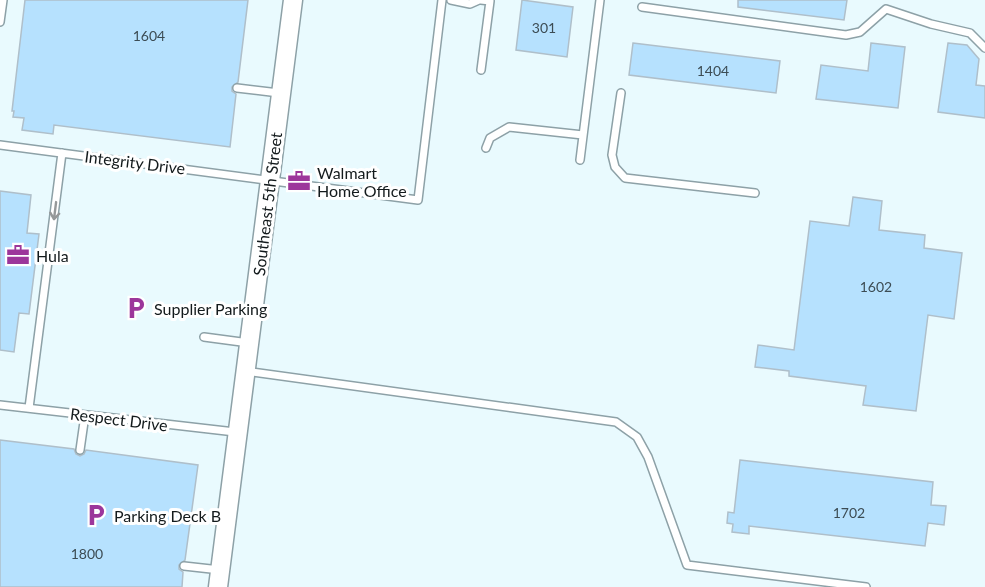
<svg xmlns="http://www.w3.org/2000/svg" width="985" height="587" font-family="Lato,sans-serif">
  <style>
    .building { fill: #b6e1fe; stroke: #afbfca; stroke-width: 1.5 }
    .lines { fill: none; stroke-linecap: round; stroke-linejoin: round }
    .service-casing { stroke: #8da1a7; stroke-width: 10 }
    .tertiary-casing { stroke: #8da1a7; stroke-width: 21 }
    .service { stroke: #fff; stroke-width: 7 }
    .tertiary { stroke: #fff; stroke-width: 18 }
    .oneway { stroke: #959899 }
    .labels { text-anchor: middle; dominant-baseline: central; stroke-width: 6; stroke-linejoin: round; paint-order: stroke }
    .number-label { font-size: 14px; fill: #3c4c54 }
    .street-label { font-size: 16px; fill: #131a1c; stroke: #fff }
    .poi-label { font-size: 16px; fill: #131a1c; stroke: #fff; text-anchor: start }
  </style>
  <rect width="100%" height="100%" fill="#e9fafe"/>
  <path class="building" d="M25 0H248L238 82 232 87V91L236 94 230 147 54 125 53 134 22 130 24 118 13 117 14 111H12Z
    M522 0 573 7 567 57 516 50Z
    M738 0H847L844 20 738 7Z
    M633 43 780 61 776 93 629 75Z
    M871 43 905 47 898 108 816 99 821 65 868 71Z
    M948 43 967 45 979 59 976 85 985 86V118L938 112Z
    M0 191 31 195 27 233 39 234 29 314 19 313 14 352 0 350Z
    M853 197 882 201 879 230 925 235 924 248 962 253 954 319 928 315 916 411 863 405 866 386 789 376V371L755 367 758 345 794 350 810 221 849 226Z
    M0 440 74 449 76 454 80 456 84 454 86 450 198 465 185 560 179 565V569L183 572 182 587H0Z
    M740 460 933 482 931 505 946 506 944 525 928 523 925 546 749 526V534L732 532 733 524 727 523 728 512 734 513Z"/>
  <g class="lines">
    <g class="service-casing">
      <path id="service" d="M451 0 470 4 479 0
        M481 0 490 1 481 70
        M642 7 846 35 860 32 886 9 931 24 970 33 985 48
        M0 22 3 0
        M237 88 279 93
        M621 93 612 155 615 167 625 178 755 193
        M0 145 418 200 442 0
        M486 148 490 138 509 127 583 135
        M580 160 600 0
        M204 337 249 343
        M245 371 616 422 637 437 648 457 687 565 866 587
        M0 405 235 432
        M29 408 62 153
        M80 450 85 415
        M184 566 220 570"/>
    </g>
    <g class="tertiary-casing">
      <path id="tertiary" d="M218 587 293 0"/>
    </g>
    <use href="#service" class="service"/>
    <use href="#tertiary" class="tertiary"/>
  </g>
  <defs><path id="oneway-shaft" d="M-6 0H5M1.5-3L5.5 0L1.5 3" fill="none" stroke-width="1.6" stroke-linecap="round" stroke-linejoin="round" transform="scale(1.5)"/></defs>
  <use class="oneway" href="#oneway-shaft" transform="translate(55 211) rotate(97)"/>
  <defs>
    <g id="office-bare" transform="scale(1.8)"><path d="M-6-3h4V-5.5h4V-3h4V5H-6ZM-1-4.5V-3h2v-1.5ZM-6 0V1H6V0Z" fill="#9c369b" stroke="#fff" stroke-width="2.5" paint-order="stroke"/></g>
    <g id="parking-bare" transform="scale(1.8)"><path d="M-3.5-5.5H1a3.5 3.5 0 0 1 0 7H-1V5.5H-3.5ZM-1-3.4V-.6H.8a1.4 1.4 0 0 0 0-2.8Z" fill="#9c369b" stroke="#fff" stroke-width="2.5" paint-order="stroke"/></g>
  </defs>
  <g fill-rule="evenodd">
    <use href="#office-bare" x="299" y="181"/>
    <use href="#office-bare" x="18" y="255"/>
    <use href="#parking-bare" x="136" y="308"/>
    <use href="#parking-bare" x="96" y="515"/>
  </g>
  <g class="labels">
    <g class="number-label">
      <text x="544" y="27">301</text>
      <text x="149" y="35">1604</text>
      <text x="713" y="70">1404</text>
      <text x="876" y="286">1602</text>
      <text x="849" y="512">1702</text>
      <text x="87" y="553">1800</text>
    </g>
    <g class="street-label">
      <text transform="translate(135 162) rotate(7)">Integrity Drive</text>
      <text transform="translate(267 204) rotate(-83)">Southeast 5th Street</text>
      <text transform="translate(119 419) rotate(7)">Respect Drive</text>
    </g>
    <g class="poi-label">
      <text x="317" y="172">Walmart<tspan x="317" dy="18">Home Office</tspan></text>
      <text x="36" y="255">Hula</text>
      <text x="154" y="308">Supplier Parking</text>
      <text x="114" y="515">Parking Deck B</text>
    </g>
  </g>
</svg>
